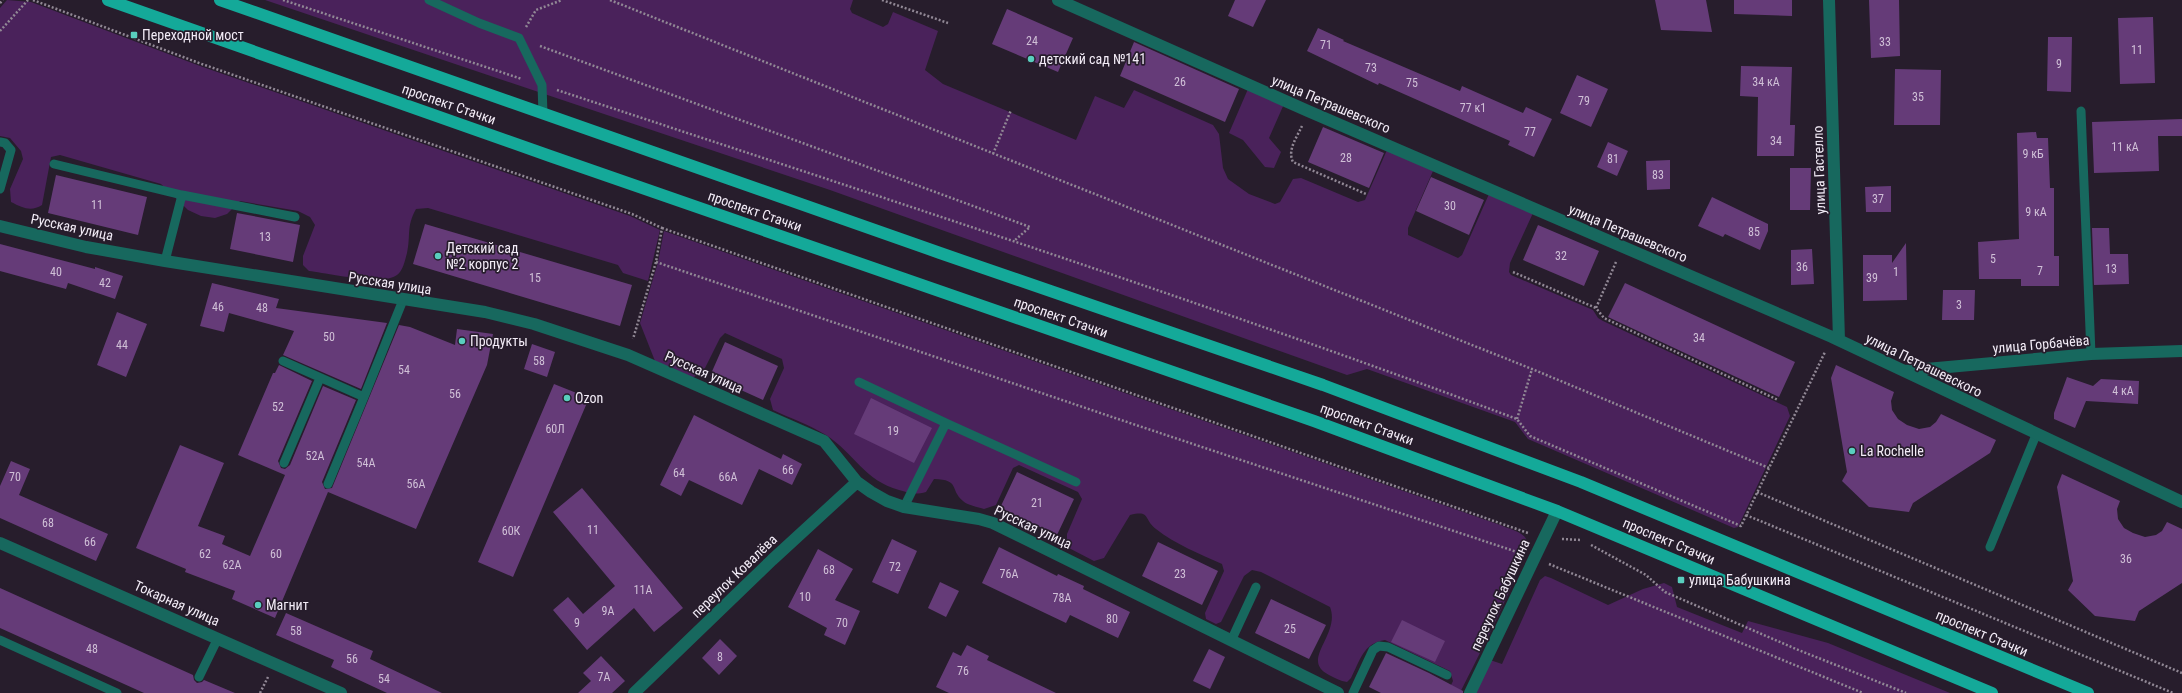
<svg xmlns="http://www.w3.org/2000/svg" width="2182" height="693" font-family="'Roboto Condensed',sans-serif">
  <style>
    .green { fill: #4a225b }
    .building { fill: #653b78 }
    .lines { fill: none; stroke-linecap: round; stroke-linejoin: round }
    .path { stroke: #918895; stroke-width: 2.5; stroke-dasharray: 2 2; stroke-linecap: butt }
    .lane { stroke: #17685e; stroke-width: 9 }
    .street { stroke: #17685e; stroke-width: 12 }
    .primary { stroke: #14a999; stroke-width: 12 }
    .poi-dot { fill: #59cebe; stroke: #271d2c; stroke-width: 1.5 }
    .labels { text-anchor: middle; dominant-baseline: central; stroke-width: 3.5; stroke-linejoin: round; paint-order: stroke }
    .number-label { font-size: 12px; fill: #d0c0d7 }
    .poi-label { font-size: 14px; fill: #f3ecf7; stroke: #271d2c; text-anchor: start }
    .street-label { font-size: 14px; fill: #f3ecf7; stroke: #271d2c }
  </style>
  <rect width="100%" height="100%" fill="#271d2c"/>
  <path class="green" d="M7 0 31 2 200 66 630 216 660 230 648 281 623 273 618 265 428 208 416 209C406 227 411 235 407 253 405 260 403 271 397 275 383 286 327 273 309 271L303 265V256L315 225 310 217 298 211 240 201 227 214 215 218 201 216 188 210 161 184 60 155 51 157 42 205C31 212 23 208 11 202L10 189 23 159 21 151 10 138 0 136V8Z
    M265 0H853L850 9 852 13 883 27 888 24 893 12 938 31 925 70 943 84 1076 140 1095 96 1124 108 1134 90 1213 125 1219 134 1223 168 1228 179 1249 194 1275 204 1280 202 1293 179 1301 178 1358 202 1365 200 1387 150 1433 171 1408 228V235L1458 258 1462 255 1489 194 1533 213 1510 263 1509 272 1511 275 1593 310 1598 318 1603 321 1787 407 1790 416 1738 527 1734 528 1528 439 1515 422 1367 369 1347 375 830 190Z
    M1248 89 1284 104 1269 138 1281 152 1274 168 1265 167 1243 140 1229 133Z
    M664 231 1503 526C1509 529 1523 532 1526 539 1533 552 1470 673 1460 693H1447L1453 681 1450 671 1385 640C1363 643 1360 661 1351 678L1347 682C1340 681 1335 678 1329 675 1299 660 1341 635 1330 607L1261 572 1252 570 1244 576 1221 622 1216 624 1206 619 1205 613 1224 571 1222 564C1200 554 1175 544 1156 529 1143 519 1151 510 1130 515L1104 558 1094 561 1067 547V534L1082 499 1078 492 1019 465 1013 468 996 505 984 509C978 507 967 505 963 501 949 489 961 480 934 479L926 492C915 495 909 493 899 490 865 481 854 453 826 435 810 425 790 418 773 410L770 399 784 368 782 359 725 333 720 338 703 372 692 378 655 361 640 323 658 262Z
    M1545 576 1551 578 1608 605 1643 589 1664 583 1672 587 1677 607 1742 633 1748 621 1828 643 1950 693H1472L1490 660 1502 664 1540 580Z"/>
  <path class="building" d="M1235 0H1266L1253 27 1228 16Z
    M1655 0H1706L1712 32 1661 30Z
    M1734 0H1792V16L1734 14Z
    M1869 0H1899L1900 56 1871 58Z
    M1007 9 1073 38 1058 72 992 44Z
    M2153 17 2155 83 2120 84 2118 18Z
    M1318 28 1344 40 1343 41 1460 91 1462 86 1523 113 1526 107 1552 119 1534 157 1508 145 1510 141 1379 83 1378 85 1307 51Z
    M2048 37H2072L2071 92 2047 91Z
    M1134 42 1239 89 1225 122 1120 76Z
    M1741 66 1792 67 1790 125H1795L1794 156H1757L1758 97 1740 96Z
    M1895 69 1941 70 1940 125H1894Z
    M1577 75 1608 89 1591 127 1560 113Z
    M2182 119V136H2158L2159 171 2094 173 2092 122Z
    M1323 127 1384 153 1369 188 1308 162Z
    M2036 132 2037 138H2048L2050 188H2054V256H2059V286H2021V279H1979L1978 242 2019 239 2017 133Z
    M1608 142 1628 151 1617 176 1597 167Z
    M1670 160V189L1647 190 1646 161Z
    M1790 168H1811L1810 210H1790Z
    M56 175 147 197 138 235 48 213Z
    M1431 177 1484 200 1469 235 1416 211Z
    M1891 186V212H1866L1865 187Z
    M1712 197 1768 224V231L1760 250 1725 234 1723 237 1698 226Z
    M237 213 300 225 293 262 230 249Z
    M425 224 632 285 620 326 413 264Z
    M1538 225 1599 251 1584 286 1523 260Z
    M2092 228H2109L2110 254H2128L2129 284 2094 285Z
    M1906 243 1907 300 1863 301V255H1892V263Z
    M0 244 95 269V267L123 276 115 299 68 283 66 289 0 271Z
    M1812 249 1814 284 1791 285V250Z
    M212 283 279 299 276 308 387 323 361 389 283 355 294 331 229 313 224 332 200 326Z
    M1625 283 1795 362 1779 397 1608 317Z
    M1943 290H1975L1974 320H1942Z
    M117 312 147 324 126 377 97 365Z
    M399 325 410 327 455 345 457 329 493 334 487 365 416 529 328 492 275 618 232 599 235 591 185 572 186 569 136 548 180 445 224 463 198 526 225 536 222 544 250 556 285 475 238 455 273 373H275L279 365 312 381 278 461 281 468 285 469 290 465 323 386 356 400 322 482 325 489 332 488Z
    M725 342 778 366 763 400 710 376Z
    M532 344 555 352 547 377 524 369Z
    M1836 365 1894 392 1891 401 1892 410 1898 419 1907 425 1919 429 1930 427 1936 422 1941 414 1996 440 1990 453 1913 503 1909 512 1869 507 1842 481 1847 472 1831 378Z
    M2067 377 2093 386 2101 379 2139 381 2138 404 2086 401 2075 428 2054 419V413Z
    M554 384 589 398 513 577 478 562Z
    M871 398 932 428 914 463 854 434Z
    M694 415 781 459 783 454 802 464 792 485 759 469 742 505 689 480 681 496 660 485Z
    M11 461 30 469 19 495 108 534 96 561 0 518V486Z
    M1017 472 1074 499 1057 535 1000 508Z
    M2062 474 2120 501 2117 509 2118 519 2124 528 2133 533 2145 537 2156 535 2162 531 2167 522 2182 529V583L2139 611 2135 621 2095 616 2068 590 2073 581 2057 487Z
    M582 488 683 608 654 632 634 608 587 650 553 610 568 597 583 614 615 586 553 512Z
    M892 539 917 551 898 594 872 582Z
    M1158 542 1218 571 1202 605 1142 576Z
    M999 547 1057 576 1058 574 1084 586 1083 589 1130 612 1118 638 1070 615 1066 623 982 583Z
    M818 549 853 569 835 600 860 611 845 645 824 635 827 628 788 607Z
    M940 582 959 591 946 617 928 608Z
    M0 588 193 675 194 680 197 683 202 682 204 680 235 693H144L0 628Z
    M1271 599 1326 625 1309 659 1255 633Z
    M286 613 373 651 370 659 442 693H387L331 667 334 660 276 635Z
    M1402 620 1445 641 1435 662 1391 642Z
    M720 639 737 656 719 675 702 658Z
    M967 645 989 656 987 660 1056 693H949L936 687 953 652 961 656Z
    M1209 649 1225 657 1210 689 1193 681Z
    M1386 653 1429 673 1463 691V693H1381L1369 687Z
    M601 656 625 681 612 693H578L591 681 583 673Z"/>
  <g class="lines">
    <path class="path" d="M33 0 199 63 632 214 662 228 656 262 633 339
      M283 0 522 79
      M610 0 1532 369 1769 468
      M882 0 948 23
      M0 3 3 0
      M526 27 536 10 562 0
      M0 31 28 0
      M540 46 1030 227 1014 241
      M557 90C878 196 1200 300 1517 419L1530 436 1741 526 1825 352
      M1302 126C1297 137 1287 150 1293 162L1366 194
      M993 154 1011 110
      M662 228 1528 533
      M656 262 1118 419 1520 553
      M1616 262 1596 308 1604 318 1778 400
      M1513 272 1596 308
      M1517 419 1532 369
      M1757 492 2182 673
      M1746 515 2173 693
      M1562 539 1581 540
      M1591 545 1646 575 1665 592 1796 649 1906 693
      M1549 564 1863 693
      M260 693 268 677"/>
    <path class="lane" d="M429 0 479 23 519 38 542 85 543 114
      M2081 111 2091 354
      M0 142 5 143 11 150 0 189
      M54 164 182 195
      M165 261 182 195 295 217
      M283 361 364 397 403 300
      M859 382 946 423 904 507
      M946 423 1076 482
      M284 463 320 378
      M328 484 364 397
      M1990 547 2036 435
      M0 640 117 693
      M1231 641 1256 587
      M199 677 218 638
      M1353 693 1373 650 1379 646 1388 647 1447 675"/>
    <path class="street" d="M1058 0 1308 111 1832 337 2182 502
      M1829 0 1839 340
      M0 226 86 247 165 261 485 312 534 324 628 355 824 441 857 482 871 492 887 501 904 507 979 519 993 523 1338 693
      M1904 371 2091 354 2182 351
      M0 543 341 693
      M634 693 772 560 857 482
      M1470 693 1557 511"/>
    <path class="primary" d="M108 0 550 156 1314 421 1557 511 1992 693
      M220 0 940 253 1323 385 1581 482 2088 693"/>
  </g>
  <g class="poi-dot">
    <rect x="130" y="31" width="8" height="8" rx="2"/>
    <circle cx="1031" cy="59" r="4"/>
    <circle cx="438" cy="256" r="4"/>
    <circle cx="462" cy="341" r="4"/>
    <circle cx="567" cy="398" r="4"/>
    <circle cx="1852" cy="451" r="4"/>
    <rect x="1677" y="576" width="8" height="8" rx="2"/>
    <circle cx="258" cy="605" r="4"/>
  </g>
  <g class="labels">
    <g class="number-label">
      <text x="1032" y="41">24</text>
      <text x="1885" y="42">33</text>
      <text x="1326" y="45">71</text>
      <text x="2137" y="50">11</text>
      <text x="2059" y="64">9</text>
      <text x="1371" y="68">73</text>
      <text x="1180" y="82">26</text>
      <text x="1766" y="82">34 кА</text>
      <text x="1412" y="83">75</text>
      <text x="1918" y="97">35</text>
      <text x="1584" y="101">79</text>
      <text x="1473" y="108">77 к1</text>
      <text x="1530" y="132">77</text>
      <text x="1776" y="141">34</text>
      <text x="2125" y="147">11 кА</text>
      <text x="2033" y="154">9 кБ</text>
      <text x="1346" y="158">28</text>
      <text x="1613" y="159">81</text>
      <text x="1658" y="175">83</text>
      <text x="1878" y="199">37</text>
      <text x="97" y="205">11</text>
      <text x="1450" y="206">30</text>
      <text x="2036" y="212">9 кА</text>
      <text x="1754" y="232">85</text>
      <text x="265" y="237">13</text>
      <text x="1561" y="256">32</text>
      <text x="1993" y="259">5</text>
      <text x="1802" y="267">36</text>
      <text x="2111" y="269">13</text>
      <text x="2040" y="271">7</text>
      <text x="56" y="272">40</text>
      <text x="1896" y="272">1</text>
      <text x="535" y="278">15</text>
      <text x="1872" y="278">39</text>
      <text x="105" y="283">42</text>
      <text x="1959" y="305">3</text>
      <text x="218" y="307">46</text>
      <text x="262" y="308">48</text>
      <text x="329" y="337">50</text>
      <text x="1699" y="338">34</text>
      <text x="122" y="345">44</text>
      <text x="539" y="361">58</text>
      <text x="404" y="370">54</text>
      <text x="2123" y="391">4 кА</text>
      <text x="455" y="394">56</text>
      <text x="278" y="407">52</text>
      <text x="555" y="429">60Л</text>
      <text x="893" y="431">19</text>
      <text x="315" y="456">52А</text>
      <text x="366" y="463">54А</text>
      <text x="788" y="470">66</text>
      <text x="679" y="473">64</text>
      <text x="15" y="477">70</text>
      <text x="728" y="477">66А</text>
      <text x="416" y="484">56А</text>
      <text x="1037" y="503">21</text>
      <text x="48" y="523">68</text>
      <text x="593" y="530">11</text>
      <text x="511" y="531">60К</text>
      <text x="90" y="542">66</text>
      <text x="205" y="554">62</text>
      <text x="276" y="554">60</text>
      <text x="2126" y="559">36</text>
      <text x="232" y="565">62А</text>
      <text x="895" y="567">72</text>
      <text x="829" y="570">68</text>
      <text x="1009" y="574">76А</text>
      <text x="1180" y="574">23</text>
      <text x="643" y="590">11А</text>
      <text x="805" y="597">10</text>
      <text x="1062" y="598">78А</text>
      <text x="608" y="611">9А</text>
      <text x="1112" y="619">80</text>
      <text x="577" y="623">9</text>
      <text x="842" y="623">70</text>
      <text x="1290" y="629">25</text>
      <text x="296" y="631">58</text>
      <text x="92" y="649">48</text>
      <text x="720" y="657">8</text>
      <text x="352" y="659">56</text>
      <text x="963" y="671">76</text>
      <text x="604" y="677">7А</text>
      <text x="384" y="679">54</text>
    </g>
    <g class="poi-label">
      <text x="142" y="35">Переходной мост</text>
      <text x="1039" y="59">детский сад №141</text>
      <text x="446" y="248">Детский сад<tspan x="446" dy="16">№2 корпус 2</tspan></text>
      <text x="470" y="341">Продукты</text>
      <text x="575" y="398">Ozon</text>
      <text x="1860" y="451">La Rochelle</text>
      <text x="1689" y="580">улица Бабушкина</text>
      <text x="266" y="605">Магнит</text>
    </g>
    <g class="street-label">
      <text transform="translate(449 104) rotate(19)">проспект Стачки</text>
      <text transform="translate(1331 104) rotate(23)">улица Петрашевского</text>
      <text transform="translate(1819 170) rotate(-92)">улица Гастелло</text>
      <text transform="translate(755 211) rotate(19)">проспект Стачки</text>
      <text transform="translate(72 227) rotate(12)">Русская улица</text>
      <text transform="translate(1628 233) rotate(23)">улица Петрашевского</text>
      <text transform="translate(390 283) rotate(9)">Русская улица</text>
      <text transform="translate(1061 317) rotate(19)">проспект Стачки</text>
      <text transform="translate(2041 344) rotate(-5)">улица Горбачёва</text>
      <text transform="translate(1924 365) rotate(26)">улица Петрашевского</text>
      <text transform="translate(704 372) rotate(24)">Русская улица</text>
      <text transform="translate(1367 424) rotate(20)">проспект Стачки</text>
      <text transform="translate(1033 527) rotate(25)">Русская улица</text>
      <text transform="translate(1669 541) rotate(23)">проспект Стачки</text>
      <text transform="translate(734 576) rotate(-44)">переулок Ковалёва</text>
      <text transform="translate(1500 595) rotate(-65)">переулок Бабушкина</text>
      <text transform="translate(177 603) rotate(24)">Токарная улица</text>
      <text transform="translate(1982 633) rotate(23)">проспект Стачки</text>
    </g>
  </g>
</svg>
